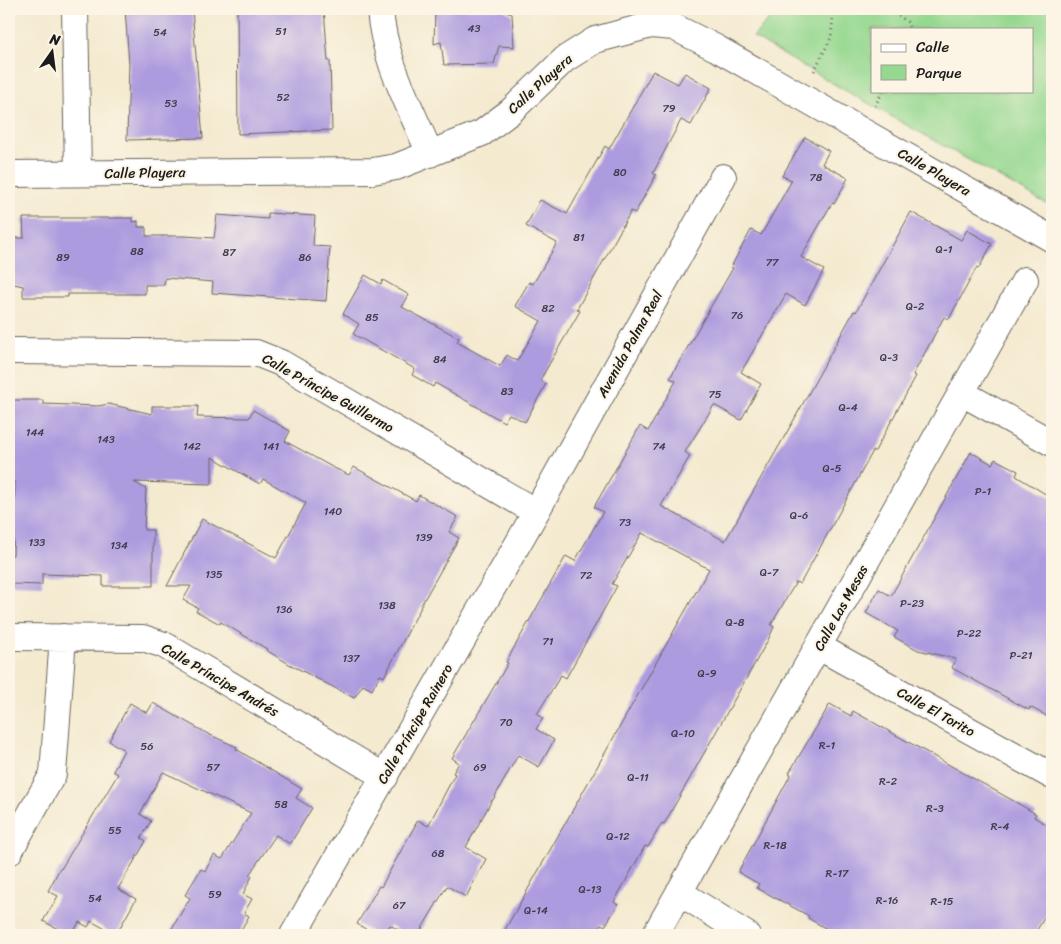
<svg xmlns="http://www.w3.org/2000/svg" width="1061" height="944" font-family="Sriracha,sans-serif">
  <style>
    .green { fill: #95d890; stroke: #587a56; fill-rule: evenodd }
    .building { fill: #ad9bdf }
    .lines { fill: none; stroke-linecap: round; stroke-linejoin: round }
    .minor-casing { stroke: #68645b; stroke-width: 28 }
    .path { stroke: #68645b; stroke-width: 3; stroke-dasharray: 1 4; stroke-linecap: butt }
    .minor { stroke: #fff; stroke-width: 26 }
    .labels { text-anchor: middle; dominant-baseline: central; stroke-width: 4; stroke-linejoin: round; paint-order: stroke }
    .number-label { font-size: 11px; fill: #403c4d }
    .street-label { font-size: 14px; fill: #1c1c1c; stroke: #fcf5e5 }
  </style>
  <rect width="100%" height="100%" fill="#fcf5e5"/>
  <filter id="ink" filterUnits="userSpaceOnUse"><feTurbulence type="fractalNoise" baseFrequency=".02" numOctaves="2"/><feDisplacementMap in="SourceGraphic" scale="10" xChannelSelector="R" yChannelSelector="G"/><feConvolveMatrix kernelMatrix="1 2 1 2 8 2 1 2 1" color-interpolation-filters="sRGB"/></filter>
  <filter id="wash" filterUnits="userSpaceOnUse"><feTurbulence type="fractalNoise" baseFrequency=".0096" numOctaves="4" result="noise"/><feDisplacementMap in="SourceGraphic" scale="20" xChannelSelector="R" yChannelSelector="G"/><feGaussianBlur stdDeviation="1.12" result="paint"/><feColorMatrix in="noise" values="0 0 0 0 0 0 0 0 0 0 0 0 0 0 0 0 0 1.4 0 .05"/><feComposite in="paint" operator="in"/></filter>
  <g filter="url(#wash)">
    <rect width="100%" height="100%" fill="#f4ead0"/>
    <path class="green" d="M779 9H1052V207L832 83 753 37ZM872 29H1032V91H872Z"/>
    <g id="blocks">
      <path class="building" d="M125 9H192L203 138 127 140 129 64Z
        M237 9H324L328 61H330L332 130 238 134Z
        M435 9H502L512 14 514 47 499 46 494 64 444 65 441 42 434 44Z
        M653 71 678 84 685 73 711 88 691 125 681 120 653 173 656 175 635 213 631 211 577 309 580 311 540 380 546 384 525 422 509 414 504 422 435 383 433 387 412 375 415 369 353 334 359 324 343 314 365 275 381 284 383 280 409 295 402 307 459 338 457 342 500 366 507 355 517 361 541 321 515 306 529 282 533 284 557 243 526 226 540 200 567 214 605 146 609 149Z
        M805 137 829 151 822 164 848 178 834 204 832 203 801 257 824 270 805 305 786 294 741 372 761 384 741 420 714 405 685 452 690 456 661 506 725 541 795 418 854 311 856 312 911 212 961 240 967 230 992 244 979 268 977 267 949 319 944 317 913 375 916 376 875 451H873L800 584 796 582 771 625 774 627 768 640 664 824 662 823 648 847 645 846 614 902 618 905 605 926 601 924 595 935H502L709 569 642 533 612 584 617 586 566 678 561 675 537 714 543 718 536 729 554 740 539 767 518 755 493 800H492L466 847 486 859 466 897 447 886 418 935H407L390 925 384 935H376L357 924 379 886 381 887 418 820 428 826 455 774 453 773 459 763 452 758 508 663 506 662 566 556 575 561 603 512 594 507 640 426 648 431 676 381 670 378 733 268 731 267 751 230 761 235 792 180 782 176Z
        M268 213 315 216 313 246 330 247 326 301 212 293 213 282 165 278 164 285H145V294H68V297H23V286L9 283V238H24L23 218H133V222L138 221V227H146V236H185L214 238 217 215 268 219Z
        M9 400H43V404L98 406 109 404 152 414V406H198L197 417 249 418 253 410 290 431 285 441 332 467 349 475 354 467 416 501 419 495 458 517 449 532 459 538 420 607H421L384 677 380 675 372 690 363 685 354 698 289 664 266 650 267 649 221 622 220 624 196 611 198 608 183 600 191 586H167L202 519 276 558 306 503 263 479 260 484 212 457V484L134 482 146 489 144 530H153V586H103V576L42 574V585L9 584V555H13L15 482H12V473H9Z
        M971 452 992 464 995 459 1018 471 1016 476 1052 498V719L1030 707 1029 710 952 668 956 659 918 650 894 637 898 631 866 613 879 589 891 596Z
        M130 703 147 713 153 703 208 734 237 747 236 749 302 789 296 798 312 808 290 844 276 835 249 875 252 876 243 894 252 899 244 913 249 916 238 935H168L190 898 185 895 201 869 205 871 214 855 222 859 251 813 163 772 140 814 151 821 141 838 146 841 118 889 136 899 116 935 91 921 88 927 79 922 72 935H69L43 921 58 896 48 891 60 868 61 869 118 774 113 771 124 750 109 741Z
        M830 704 851 716 853 711 1019 804 1036 814 1034 817 1052 828V905L1034 935H837L808 918 809 916 757 888 759 884 738 872 791 774 789 773Z"/>
    </g>
  </g>
  <g filter="url(#ink)">
    <use href="#blocks" fill-opacity="0" stroke="#68645b" stroke-width="1"/>
    <g class="lines">
      <g class="minor-casing">
        <path id="minor" d="M75 9 78 173
          M380 9C383 59 411 108 430 154
          M9 174 373 171 396 167 482 133 511 111 565 59 595 40 651 25 674 27 716 48 1052 239
          M9 351 256 353 281 363 536 512
          M962 393 1052 443
          M9 637 143 638 164 645 385 777
          M819 647 1052 776
          M9 852 53 774 63 637
          M679 892 747 935
          M293 935 536 512 723 177
          M655 935 1025 280"/>
      </g>
      <path class="path" d="M891 9 907 22 910 29
        M814 71 831 38 834 9
        M875 106 883 91"/>
      <use href="#minor" class="minor"/>
    </g>
  </g>
  <g class="labels">
    <g class="number-label">
      <text x="474" y="28">43</text>
      <text x="281" y="31">51</text>
      <text x="160" y="32">54</text>
      <text x="283" y="97">52</text>
      <text x="171" y="103">53</text>
      <text x="669" y="108">79</text>
      <text x="620" y="172">80</text>
      <text x="816" y="177">78</text>
      <text x="579" y="237">81</text>
      <text x="944" y="249">Q-1</text>
      <text x="137" y="251">88</text>
      <text x="229" y="252">87</text>
      <text x="63" y="257">89</text>
      <text x="305" y="257">86</text>
      <text x="772" y="262">77</text>
      <text x="915" y="306">Q-2</text>
      <text x="548" y="308">82</text>
      <text x="737" y="315">76</text>
      <text x="372" y="317">85</text>
      <text x="889" y="357">Q-3</text>
      <text x="440" y="359">84</text>
      <text x="507" y="391">83</text>
      <text x="715" y="394">75</text>
      <text x="848" y="407">Q-4</text>
      <text x="35" y="432">144</text>
      <text x="106" y="439">143</text>
      <text x="192" y="446">142</text>
      <text x="271" y="446">141</text>
      <text x="659" y="446">74</text>
      <text x="832" y="468">Q-5</text>
      <text x="983" y="491">P-1</text>
      <text x="333" y="511">140</text>
      <text x="799" y="515">Q-6</text>
      <text x="625" y="522">73</text>
      <text x="424" y="537">139</text>
      <text x="37" y="542">133</text>
      <text x="119" y="545">134</text>
      <text x="769" y="572">Q-7</text>
      <text x="214" y="574">135</text>
      <text x="586" y="575">72</text>
      <text x="912" y="603">P-23</text>
      <text x="387" y="605">138</text>
      <text x="284" y="609">136</text>
      <text x="735" y="622">Q-8</text>
      <text x="969" y="633">P-22</text>
      <text x="548" y="641">71</text>
      <text x="1021" y="655">P-21</text>
      <text x="351" y="658">137</text>
      <text x="707" y="673">Q-9</text>
      <text x="506" y="722">70</text>
      <text x="683" y="733">Q-10</text>
      <text x="827" y="745">R-1</text>
      <text x="147" y="746">56</text>
      <text x="213" y="767">57</text>
      <text x="480" y="767">69</text>
      <text x="638" y="777">Q-11</text>
      <text x="888" y="781">R-2</text>
      <text x="281" y="804">58</text>
      <text x="935" y="808">R-3</text>
      <text x="1000" y="826">R-4</text>
      <text x="115" y="830">55</text>
      <text x="618" y="836">Q-12</text>
      <text x="775" y="845">R-18</text>
      <text x="438" y="853">68</text>
      <text x="837" y="873">R-17</text>
      <text x="590" y="889">Q-13</text>
      <text x="215" y="894">59</text>
      <text x="95" y="898">54</text>
      <text x="887" y="900">R-16</text>
      <text x="942" y="901">R-15</text>
      <text x="399" y="905">67</text>
      <text x="536" y="910">Q-14</text>
    </g>
    <g class="street-label">
      <text transform="translate(540 84) rotate(-42)">Calle Playera</text>
      <text transform="translate(934 172) rotate(30)">Calle Playera</text>
      <text transform="translate(145 173) rotate(-1)">Calle Playera</text>
      <text transform="translate(630 344) rotate(-61)">Avenida Palma Real</text>
      <text transform="translate(328 393) rotate(29)">Calle Príncipe Guillermo</text>
      <text transform="translate(841 608) rotate(-61)">Calle Las Mesas</text>
      <text transform="translate(220 680) rotate(30)">Calle Príncipe Andrés</text>
      <text transform="translate(936 712) rotate(29)">Calle El Torito</text>
      <text transform="translate(415 724) rotate(-60)">Calle Príncipe Rainero</text>
    </g>
  </g>
  <rect width="1061" height="944" fill="none" stroke="#fcf5e5" stroke-width="30"/>
  <rect x="871" y="28" width="162" height="65" fill="#fcf5e5" stroke="#a29e95"/>
  <rect x="881" y="44" width="25" height="8" fill="#ffffff" stroke="#a29e95"/>
  <text x="916" y="52" font-size="15" fill="#1c1c1c">Calle</text>
  <rect x="881" y="65" width="25" height="15" fill="#95d890" stroke="#a29e95"/>
  <text x="916" y="78" font-size="15" fill="#1c1c1c">Parque</text>
  <g transform="translate(52 52) rotate(14)" stroke="#fcf5e5" stroke-width="4" paint-order="stroke">
  <path d="M0-4L9 19L0 12L-9 19Z" fill="#1c1c1c"/>
  <text y="-8" font-size="14" font-weight="bold" text-anchor="middle" fill="#1c1c1c">N</text>
  </g>
</svg>
